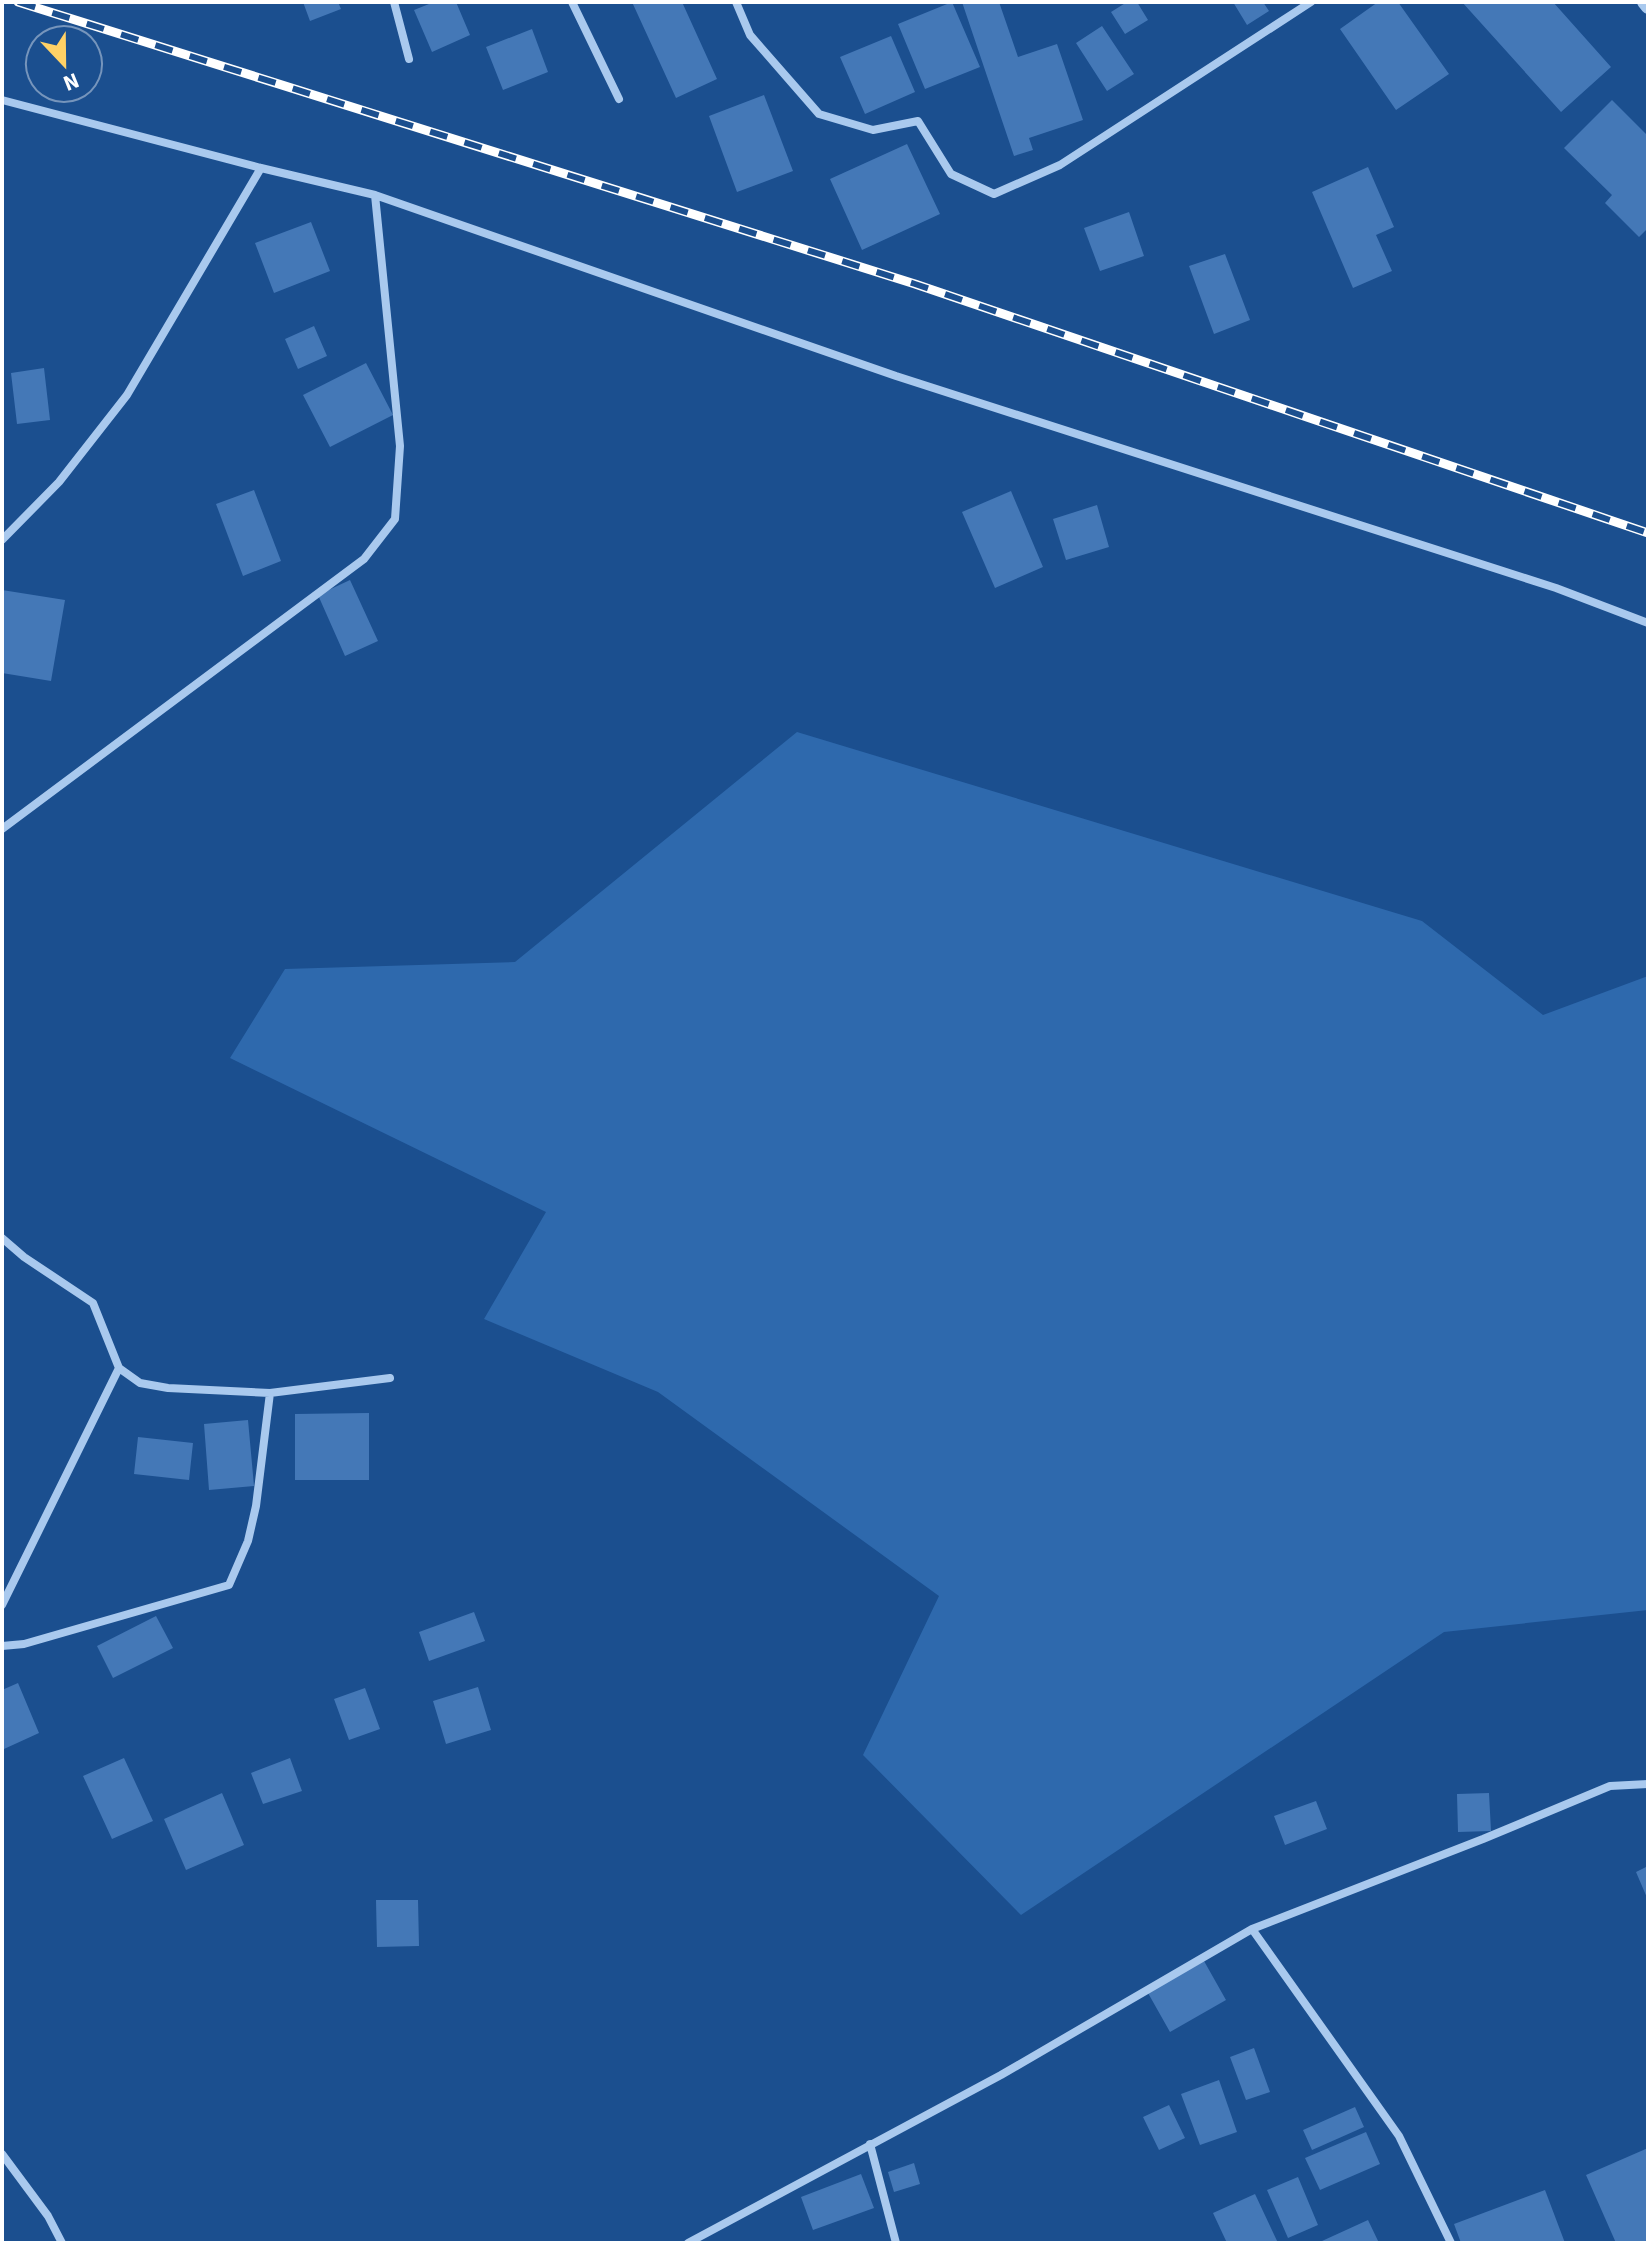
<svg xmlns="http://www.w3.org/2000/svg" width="1650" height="2245" font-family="'Source Sans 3',sans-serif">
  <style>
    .green { fill: #2e69ad }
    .building { fill: #4478b7 }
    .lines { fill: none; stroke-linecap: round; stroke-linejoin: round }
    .minor { stroke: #a9c9ee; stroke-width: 8 }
    .tertiary { stroke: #a9c9ee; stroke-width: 14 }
    .rail-casing { stroke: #fff; stroke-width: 9 }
    .rail { stroke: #1b4f8f; stroke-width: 6; stroke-dasharray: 18; stroke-linecap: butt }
  </style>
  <rect width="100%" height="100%" fill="#1b4f8f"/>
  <path class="green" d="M797 732 1422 921 1543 1015 1648 976V1610L1444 1632 1021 1915 863 1755 939 1596 658 1392 484 1319 546 1212 230 1058 285 969 515 962Z"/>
  <path class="building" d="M303 2H338L341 9 310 21Z
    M434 2H456L470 35 432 52 414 10Z
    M632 2H682L717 79 676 98Z
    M952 2 980 67 925 89 898 24Z
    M962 2H999L1018 57 1057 44 1083 120 1029 138 1033 150 1014 156Z
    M1127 2H1137L1148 20 1125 34 1111 12Z
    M1233 2H1263L1269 11 1247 25Z
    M1378 2H1398L1449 74 1396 110 1340 29Z
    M1462 2H1553L1611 67 1561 112Z
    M1102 26 1134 74 1107 91 1076 43Z
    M532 29 548 72 503 90 486 47Z
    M891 36 915 92 865 114 840 57Z
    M764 95 793 171 737 192 709 116Z
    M1612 100 1648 136V228L1639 237 1605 203 1612 195 1564 148Z
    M907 144 940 214 862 250 830 179Z
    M1368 167 1394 227 1376 235 1392 271 1353 288 1312 192Z
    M1129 212 1144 256 1100 271 1084 228Z
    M311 222 330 271 274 293 255 243Z
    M1225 254 1250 320 1214 334 1189 266Z
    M314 326 327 356 298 369 285 339Z
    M366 363 393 415 330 447 303 395Z
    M44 368 50 420 17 424 11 373Z
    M254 490 281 561 243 576 216 504Z
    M1011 491 1043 567 995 588 962 512Z
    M1097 505 1109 547 1066 560 1053 519Z
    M350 580 378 641 345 656 318 595Z
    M2 590 65 600 51 681 2 673Z
    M369 1413V1480H295V1414Z
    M248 1420 254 1486 209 1490 204 1424Z
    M138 1437 193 1443 189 1480 134 1474Z
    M474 1612 485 1641 429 1661 419 1632Z
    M156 1616 173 1648 113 1678 97 1646Z
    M18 1683 39 1733 4 1749 2 1744V1690Z
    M478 1687 491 1730 446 1744 433 1701Z
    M365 1688 380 1729 349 1740 334 1699Z
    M124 1758 153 1821 112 1839 83 1776Z
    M290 1758 302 1791 263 1804 251 1773Z
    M222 1793 244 1845 186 1870 164 1819Z
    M1489 1793 1491 1831 1458 1832 1457 1794Z
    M1316 1801 1327 1829 1285 1845 1274 1816Z
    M1648 1866V1900L1636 1872Z
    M376 1900H418L419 1946 377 1947Z
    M1204 1961 1226 2000 1170 2032 1148 1993Z
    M1254 2048 1270 2092 1246 2100 1230 2057Z
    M1219 2080 1237 2132 1200 2145 1181 2094Z
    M1169 2105 1185 2138 1159 2150 1143 2117Z
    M1355 2107 1364 2127 1312 2150 1303 2130Z
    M1366 2132 1380 2164 1320 2190 1305 2158Z
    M1648 2148V2240L1640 2243H1616L1586 2175Z
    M914 2163 920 2184 894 2192 888 2172Z
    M861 2174 874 2208 813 2230 801 2197Z
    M1298 2177 1318 2225 1288 2238 1267 2190Z
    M1545 2190 1565 2243H1461L1454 2224Z
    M1255 2194 1278 2243H1227L1213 2213Z
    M1368 2220 1379 2243H1323L1322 2241Z"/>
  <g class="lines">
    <path class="minor" d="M394 2 409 59
      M572 2 619 99
      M736 2 750 35 819 114 873 130 918 121 951 174 994 194 1060 165 1311 2
      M2 100 261 168 375 195 896 376 1556 588 1648 623
      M2 540 59 482 127 395 261 168
      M2 829 364 559 395 519 400 446 375 195
      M2 1238 24 1257 93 1303 119 1368 140 1383 168 1388 270 1393 390 1378
      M2 1605 119 1368
      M2 1646 24 1644 229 1585 248 1541 256 1506 270 1393
      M1252 1929 1399 2136 1451 2243
      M870 2144 896 2243
      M2 2154 48 2216 62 2243
      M688 2243 1001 2075 1252 1929 1483 1839 1610 1786 1648 1784"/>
    <path class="tertiary" d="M1644 2 1648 7"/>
    <g class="rail-casing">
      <path id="rail" d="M18 2 915 284 1648 533"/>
    </g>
    <use href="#rail" class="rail"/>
  </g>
  <rect width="1650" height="2245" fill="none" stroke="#ffffff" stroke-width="8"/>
  <g transform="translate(64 64) rotate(158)"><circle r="38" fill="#1b4f8f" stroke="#7695bc" stroke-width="2"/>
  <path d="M0-6L14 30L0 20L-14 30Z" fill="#ffd166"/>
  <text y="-12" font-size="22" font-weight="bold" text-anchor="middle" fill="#ffffff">N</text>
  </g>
</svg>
